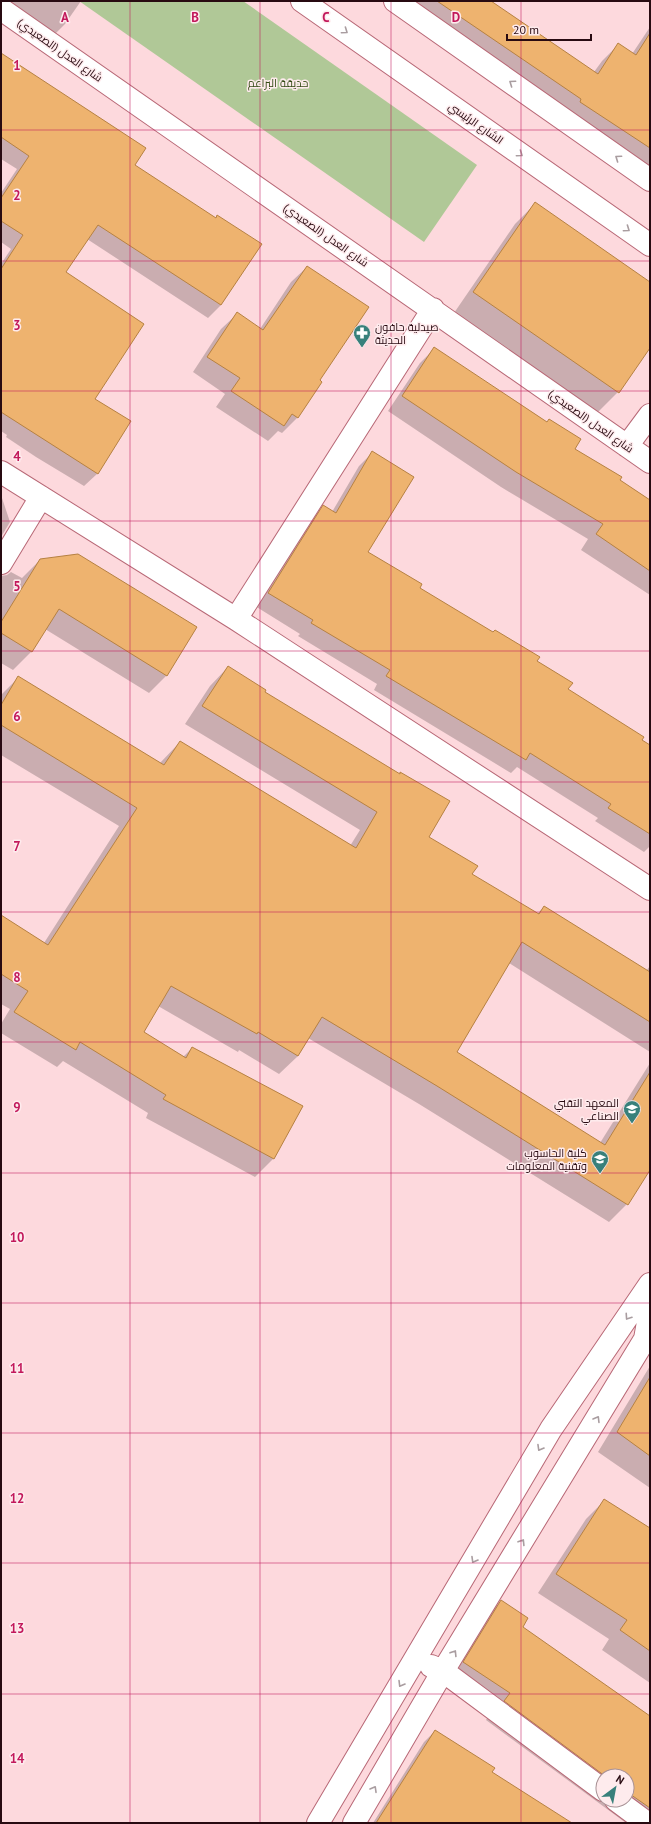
<svg xmlns="http://www.w3.org/2000/svg" width="651" height="1824" font-family="'PT Sans',Cairo,sans-serif">
  <style>
    .green { fill: #b0c897 }
    .shadow { fill: #0003; fill-rule: evenodd }
    .building { fill: #eeb36f; stroke: #b68142 }
    .lines { fill: none; stroke-linecap: round; stroke-linejoin: round }
    .minor-casing { stroke: #b86876; stroke-width: 24 }
    .major-casing { stroke: #b86876; stroke-width: 24 }
    .minor { stroke: #fff; stroke-width: 22 }
    .major { stroke: #fff; stroke-width: 22 }
    .oneway { stroke: #a99da0 }
    .grid { fill: none; stroke: #c2185b; stroke-width: 1; stroke-opacity: 0.55 }
    .labels { text-anchor: middle; dominant-baseline: central; stroke-width: 3; stroke-linejoin: round; paint-order: stroke }
    .street-label { font-size: 11px; fill: #280a11; stroke: #feebed }
    .park-label { font-size: 11px; fill: #344b15; stroke: #feebed }
    .poi-label { font-size: 11px; fill: #280a11; stroke: #feebed; text-anchor: end }
    .grid-label { font-size: 13px; text-anchor: middle; font-weight: bold; fill: #c2185b; stroke: #feebed; stroke-width: 3; stroke-linejoin: round; paint-order: stroke }
  </style>
  <rect width="100%" height="100%" fill="#fdd9dd"/>
  <path class="green" d="M79 1H243L477 165 424 242Z"/>
  <path class="shadow" d="M1 1H81L65 24 49 40Z
    M385 1H489L594 72 602 61 618 45 632 54 650 27V175Z
    M1 54 134 166 215 219 218 216 260 245 221 305 208 318 87 239 65 272 94 399 97 474 84 486 36 457 6 437 7 435 1 431V264L11 249 1 242V193L17 169 1 159Z
    M535 204 650 283V346L618 392 598 412 454 313 515 224Z
    M307 267 319 381 321 382 297 418 282 433 278 431 268 441 216 407 225 394 193 372 221 329 237 314 260 329 291 282Z
    M435 348 574 449 650 501V595L581 550 588 539 501 487 388 411 420 363Z
    M372 453 367 553 419 589 536 662 567 690 650 746V846L644 852 595 821 598 818 517 767 511 773 374 690 377 684 298 636 300 634 255 606 310 520 323 507 332 512 359 466Z
    M1 495 10 522 1 537Z
    M40 560 167 675 149 693 45 629 31 652 13 670 1 663V576L7 575 11 572 22 578Z
    M228 667 263 692 471 875 537 914 544 907 646 971 650 966V1052L509 963 456 1053 600 1143 650 1063V1168L627 1204 609 1222 419 1104 308 1038 298 1056 279 1074 239 1050 238 1052 158 1006 143 1033 183 1057 192 1048 302 1107 273 1159 255 1177 146 1118 148 1113 63 1061 57 1067 1 1033V1024L10 1009 1 1004V916L44 943 119 826 1 755V695L18 678 160 763 180 742 350 846 360 830 185 724 210 686Z
    M650 1366V1488L598 1452Z
    M605 1500 650 1529V1683L602 1650 609 1639 538 1593 586 1519Z
    M501 1601 521 1627 650 1717V1823H626L486 1720 491 1712 445 1681 482 1620ZM603 1776H627V1800H603Z
    M435 1731 491 1772 570 1823H373L424 1742Z"/>
  <path class="building" d="M437 1H491L598 74 618 43 636 55 650 33V148L580 102 581 99Z
    M1 53 146 148 135 165 216 218 217 215 262 244 221 305 98 225 66 272 144 324 95 399 131 421 98 474 1 412V269L23 235 1 221V198L29 156 1 137Z
    M535 202 650 282V348L619 393 473 292Z
    M307 266 369 307 320 380 322 382 298 418 292 414 284 426 231 391 240 378 207 357 237 312 263 330Z
    M434 347 547 422 549 419 581 439 575 449 622 477 620 480 650 500V571L596 534 603 524 516 472 402 396Z
    M372 451 414 477 368 552 422 584 420 588 493 632 495 630 540 657 537 661 573 683 568 689 644 737 642 740 650 745V834L608 808 611 804 530 753 526 760 386 676 390 670 311 623 313 620 268 593 323 505 336 513Z
    M78 554 197 627 167 676 59 609 32 652 1 633V622L40 559Z
    M228 666 266 690 265 692 400 774V772L450 801 429 837 478 866 472 874 539 914 544 906 650 972V1022L522 942 457 1052 605 1145 650 1072V1170L628 1205 437 1086 322 1017 298 1056 258 1032 257 1034 171 986 144 1032 186 1058 192 1047 303 1106 274 1159 163 1099 166 1095 80 1042 76 1050 14 1012 28 991 1 974V915L48 945 137 808 1 725V705L18 676 164 765 180 741 356 848 377 812 202 706Z
    M650 1377V1456L617 1432Z
    M604 1499 650 1528V1651L620 1630 627 1620 556 1574Z
    M501 1600 528 1618 523 1627 650 1716V1808L627 1792V1776H605L504 1701 510 1693 463 1662Z
    M435 1730 495 1768 492 1772 572 1823H376Z"/>
  <g class="lines">
    <g class="minor-casing">
      <path id="minor" d="M1 9 650 462
        M627 446 650 415
        M1 472 236 619 650 889
        M1 563 41 497
        M236 619 433 309
        M431 1666 443 1671 603 1790
        M616 1800 647 1823
        M318 1823 551 1429 650 1284
        M354 1823 443 1671 645 1339 650 1311"/>
    </g>
    <g class="major-casing">
      <path id="major" d="M302 1 650 245
        M395 1 650 180"/>
    </g>
    <use href="#minor" class="minor"/>
    <use href="#major" class="major"/>
  </g>
  <defs><path id="oneway-chevron" d="M-2-3.5L2.5 0L-2 3.5" fill="none" stroke-width="1.6" stroke-linecap="round" stroke-linejoin="round"/></defs>
  <g class="oneway">
    <use href="#oneway-chevron" transform="translate(345 31) rotate(35)"/>
    <use href="#oneway-chevron" transform="translate(512 83) rotate(-145)"/>
    <use href="#oneway-chevron" transform="translate(520 154) rotate(35)"/>
    <use href="#oneway-chevron" transform="translate(618 158) rotate(-145)"/>
    <use href="#oneway-chevron" transform="translate(627 229) rotate(35)"/>
    <use href="#oneway-chevron" transform="translate(628 1317) rotate(124)"/>
    <use href="#oneway-chevron" transform="translate(597 1419) rotate(-59)"/>
    <use href="#oneway-chevron" transform="translate(540 1448) rotate(120)"/>
    <use href="#oneway-chevron" transform="translate(522 1542) rotate(-58)"/>
    <use href="#oneway-chevron" transform="translate(474 1560) rotate(120)"/>
    <use href="#oneway-chevron" transform="translate(454 1653) rotate(-58)"/>
    <use href="#oneway-chevron" transform="translate(401 1684) rotate(121)"/>
    <use href="#oneway-chevron" transform="translate(374 1789) rotate(-60)"/>
  </g>
  <path class="grid" d="M130 1V1823M260 1V1823M391 1V1823M521 1V1823M1 130H650M1 261H650M1 391H650M1 521H650M1 651H650M1 782H650M1 912H650M1 1042H650M1 1173H650M1 1303H650M1 1433H650M1 1563H650M1 1694H650"/>
  <defs>
    <g id="pharmacy-pin" transform="scale(0.9)"><path d="M0 17L-7.5 6A9.5 9.5 0 1 1 7.5 6Z" fill="#38807b" stroke="#feebed"/><path d="M-2-6h4v4h4v4h-4v4h-4v-4h-4v-4h4Z" fill="#fff"/></g>
    <g id="university-pin" transform="scale(0.9)"><path d="M0 17L-7.5 6A9.5 9.5 0 1 1 7.5 6Z" fill="#38807b" stroke="#feebed"/><path d="M0-5L7-2L0 1L-7-2ZM-4 1L0 2.5L4 1V4Q0 6-4 4Z" fill="#fff"/></g>
  </defs>
  <g fill-rule="evenodd">
    <use href="#pharmacy-pin" x="362" y="333"/>
    <use href="#university-pin" x="632" y="1109"/>
    <use href="#university-pin" x="600" y="1159"/>
  </g>
  <g class="labels">
    <g class="street-label">
      <text transform="translate(60 50) rotate(35)">شارع العدل (الصعيدي)</text>
      <text transform="translate(476 123) rotate(35)">الشارع الرئيسي</text>
      <text transform="translate(326 235) rotate(35)">شارع العدل (الصعيدي)</text>
      <text transform="translate(591 421) rotate(35)">شارع العدل (الصعيدي)</text>
    </g>
    <g class="park-label">
      <text x="278" y="83">حديقة البراعم</text>
    </g>
    <g class="poi-label">
      <text x="375" y="327" text-anchor="start">صيدلية حافون<tspan x="375" dy="13">الحديثة</tspan></text>
      <text x="619" y="1103">المعهد التقني<tspan x="619" dy="13">الصناعي</tspan></text>
      <text x="587" y="1153">كلية الحاسوب<tspan x="587" dy="13">وتقنية المعلومات</tspan></text>
    </g>
  </g>
  <g class="grid-label">
    <text x="65" y="22">A</text>
    <text x="195" y="22">B</text>
    <text x="326" y="22">C</text>
    <text x="456" y="22">D</text>
    <text x="17" y="70">1</text>
    <text x="17" y="200">2</text>
    <text x="17" y="330">3</text>
    <text x="17" y="461">4</text>
    <text x="17" y="591">5</text>
    <text x="17" y="721">6</text>
    <text x="17" y="851">7</text>
    <text x="17" y="982">8</text>
    <text x="17" y="1112">9</text>
    <text x="17" y="1242">10</text>
    <text x="17" y="1373">11</text>
    <text x="17" y="1503">12</text>
    <text x="17" y="1633">13</text>
    <text x="17" y="1763">14</text>
  </g>
  <rect width="651" height="1824" fill="none" stroke="#280a11" stroke-width="4"/>
  <g transform="translate(615 1788) rotate(32)"><circle r="19" fill="#feebed" stroke="#a89195"/>
  <path d="M0-3L7 15L0 10L-7 15Z" fill="#38807b"/>
  <text y="-6" font-size="11" font-weight="bold" text-anchor="middle" fill="#280a11">N</text>
  </g>
  <path d="M507 34v6h84v-6" fill="none" stroke="#280a11" stroke-width="2"/>
  <text x="513" y="34" font-size="12" fill="#280a11" stroke="#feebed" stroke-width="3" paint-order="stroke">20 m</text>
</svg>
